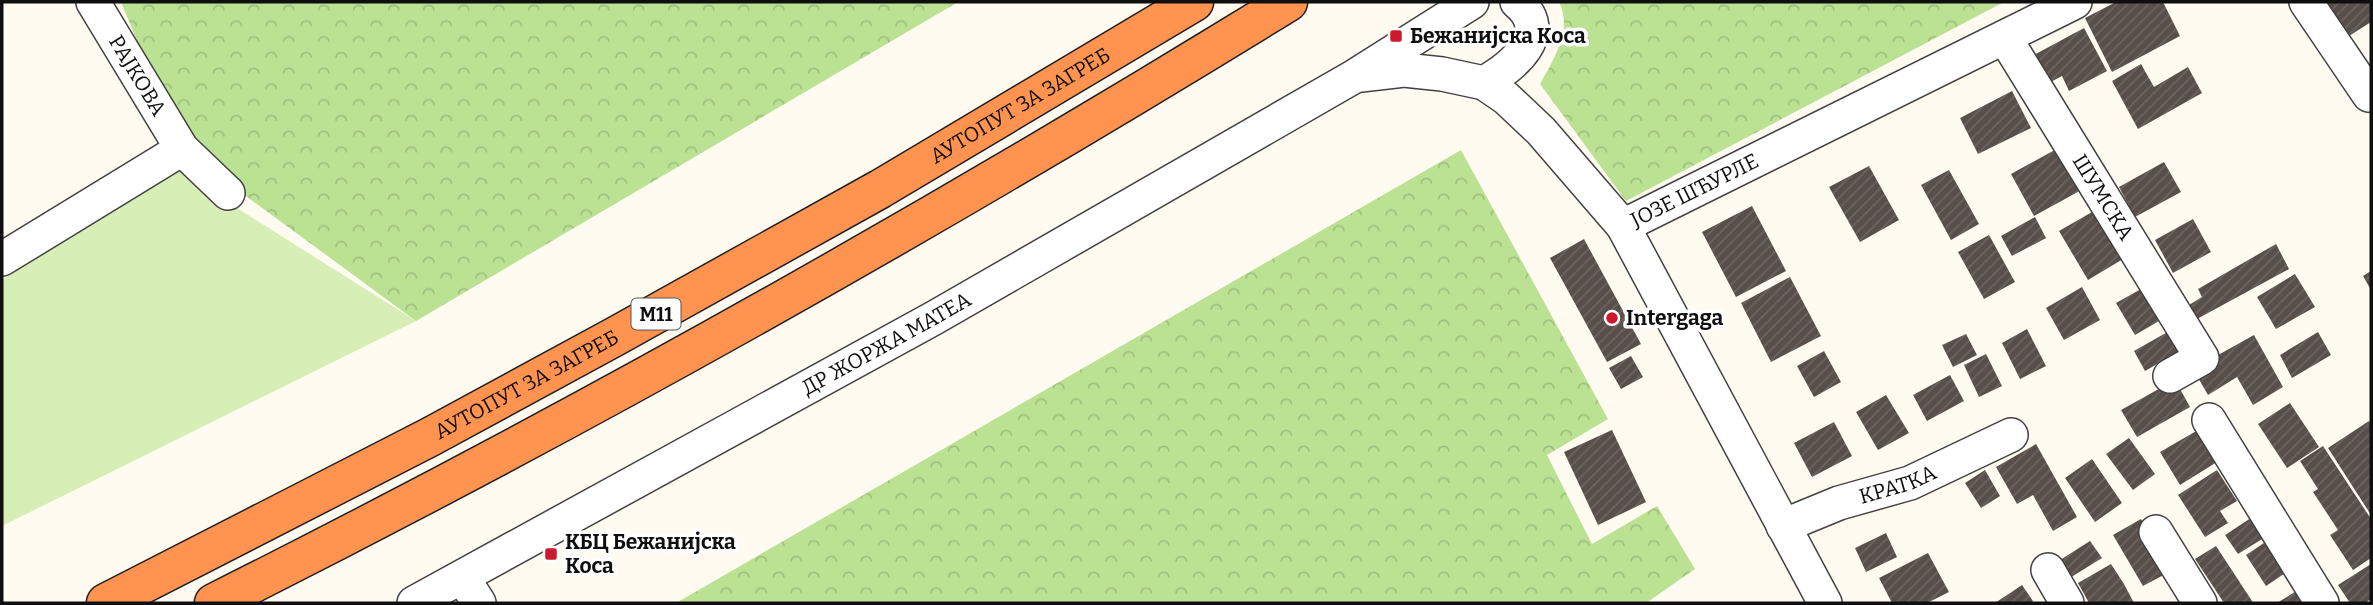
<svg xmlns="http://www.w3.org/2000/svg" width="2373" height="605" font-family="Bitter,serif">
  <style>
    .grass { fill: #d7eeb6 }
    .forest { fill: url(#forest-crowns) }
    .building { fill: url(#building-hatch) }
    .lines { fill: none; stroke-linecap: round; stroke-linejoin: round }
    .minor-casing { stroke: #424242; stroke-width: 36 }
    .highway-casing { stroke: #202020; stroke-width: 41 }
    .minor { stroke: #fff; stroke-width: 33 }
    .highway { stroke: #ff934f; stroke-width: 38 }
    .poi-dot { fill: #ce182d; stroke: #fff; stroke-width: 2.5 }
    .labels { text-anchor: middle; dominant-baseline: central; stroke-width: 7; stroke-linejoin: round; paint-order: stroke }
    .shield { fill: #fff; stroke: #575757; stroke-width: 2 }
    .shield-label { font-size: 19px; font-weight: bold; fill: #0f0f0f }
    .poi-label { font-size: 21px; font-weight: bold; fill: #0f0f0f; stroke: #fff; text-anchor: start }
    .street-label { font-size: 21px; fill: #0f0f0f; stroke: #fff }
  </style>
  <defs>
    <pattern id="forest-crowns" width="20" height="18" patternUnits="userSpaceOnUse" patternTransform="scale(1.75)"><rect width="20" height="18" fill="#bbe193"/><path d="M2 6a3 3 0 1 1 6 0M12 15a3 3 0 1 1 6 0" fill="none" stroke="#a0c07e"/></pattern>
    <pattern id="building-hatch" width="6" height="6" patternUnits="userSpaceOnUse" patternTransform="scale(1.75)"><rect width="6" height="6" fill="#594f4a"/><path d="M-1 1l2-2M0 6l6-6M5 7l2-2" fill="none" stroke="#6c6460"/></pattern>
  </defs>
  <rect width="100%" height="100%" fill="#fffbf1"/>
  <path class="grass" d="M177 170 416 321 2 526V280Z"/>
  <path class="forest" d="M121 2H958L416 321 182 149Z
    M1559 2H2004L1626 201 1540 84C1554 59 1573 29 1559 2Z
    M1461 150 1608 419 1547 455 1592 544 1657 506 1695 569 1646 603H676Z"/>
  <path class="building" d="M2116 2H2163L2180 36 2112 72 2085 18Z
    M2327 2H2371V22L2349 36Z
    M2084 28 2107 71 2069 91 2062 76 2045 85 2030 57Z
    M2141 64 2154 87 2188 67 2202 93 2138 129 2112 81Z
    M2012 91 2031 128 1978 154 1960 118Z
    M2062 146 2085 188 2034 216 2011 174Z
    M2164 162 2181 192 2135 217 2119 187Z
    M1869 166 1899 220 1860 242 1829 187Z
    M1949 170 1979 224 1951 240 1921 185Z
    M1752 206 1786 271 1736 297 1702 232Z
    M2099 208 2128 256 2088 280 2059 231Z
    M2035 217 2046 238 2012 256 2001 236Z
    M2193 219 2211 252 2173 273 2155 240Z
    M1989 235 2015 282 1984 299 1958 252Z
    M1584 239 1641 344 1607 362 1550 258Z
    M2276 244 2289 269 2197 319 2189 305 2202 297 2198 289Z
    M2371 271V290L2363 276Z
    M2295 274 2315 307 2276 329 2257 297Z
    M1790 277 1821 336 1771 362 1741 303Z
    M2082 287 2100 320 2064 340 2046 308Z
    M2141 289 2159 321 2135 335 2116 303Z
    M2027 329 2046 366 2020 379 2002 343Z
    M2171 330 2182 350 2145 371 2134 351Z
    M2318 332 2331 355 2292 378 2280 355Z
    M1966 334 1977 355 1953 367 1942 345Z
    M2254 335 2283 387 2253 405 2237 377 2208 395 2193 369Z
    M1824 351 1841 382 1814 397 1797 366Z
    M1986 354 2002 386 1979 397 1964 365Z
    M1631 356 1643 377 1621 389 1609 368Z
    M1950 375 1964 401 1927 421 1913 395Z
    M2175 380 2190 407 2137 437 2121 410Z
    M1886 395 1909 433 1878 450 1856 412Z
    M2290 403 2319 447 2287 468 2258 424Z
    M2369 421 2371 424V515L2328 448Z
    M1834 422 1852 456 1812 477 1794 443Z
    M1612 430 1646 502 1598 525 1564 452Z
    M2198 430 2217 462 2180 485 2160 452Z
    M2129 438 2155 474 2133 490 2106 454Z
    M2036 444 2077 517 2053 531 2033 495 2017 504 1996 467Z
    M2323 446 2371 519V558L2353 570 2330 535 2338 530 2313 492 2318 489 2300 461Z
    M2092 459 2122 503 2095 522 2065 478Z
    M1985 470 2000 496 1981 508 1965 483Z
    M2217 470 2237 501 2220 511 2228 523 2205 537 2178 495Z
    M2254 516 2267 536 2238 554 2225 535Z
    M2141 519 2171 571 2143 586 2113 535Z
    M1886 533 1897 557 1866 572 1855 548Z
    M2270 539 2290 570 2266 586 2246 555Z
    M2090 541 2102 558 2068 579 2057 562Z
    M2216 546 2252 601 2253 603H2224L2195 559Z
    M1928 553 1949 592 1927 603H1892L1879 578Z
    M2111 564 2124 584 2134 603H2089L2078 583Z
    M2371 564V599L2365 603H2350L2338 585Z
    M2022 585 2033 601 2030 603H1995Z
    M2301 588 2311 603H2277Z"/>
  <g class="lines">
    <g class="minor-casing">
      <g id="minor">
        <path id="s1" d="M93 2 182 149 228 193"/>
        <path d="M2306 2 2369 95"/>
        <path id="s2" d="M2005 38 2202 358 2170 376"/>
        <path d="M1361 75 1404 70 1442 74 1484 83 1506 98 1541 131 1623 226 1825 603"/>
        <path d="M1484 83C1512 67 1555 33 1517 2"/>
        <path id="s3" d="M1623 226 2075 2"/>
        <path d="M2 259 182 149"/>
        <path d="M2209 420 2322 603"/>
        <path id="s4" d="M1783 526 1839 503 1910 483 2011 435"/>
        <path d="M2156 532 2200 603"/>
        <path d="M2048 570 2067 603"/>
        <path d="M463 578 479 603"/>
        <path id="s5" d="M414 603 934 318 1355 76 1472 2"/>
      </g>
    </g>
    <g class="highway-casing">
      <g id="highway">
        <path id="s6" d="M106 603 430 437 616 336 880 189 1194 2"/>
        <path d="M214 603C581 419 939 217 1288 2"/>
      </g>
    </g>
    <use href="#minor" class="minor"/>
    <use href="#highway" class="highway"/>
  </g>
  <g class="poi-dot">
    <rect x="1389" y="29" width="14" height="14" rx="3.5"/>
    <circle cx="1612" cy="318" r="7"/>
    <rect x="544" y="547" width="14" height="14" rx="3.5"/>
  </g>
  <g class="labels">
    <rect class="shield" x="631.5" y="298.5" width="49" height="31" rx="5"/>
    <g class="shield-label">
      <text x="656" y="314">M11</text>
    </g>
    <g class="poi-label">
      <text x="1410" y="36">Бежанијска Коса</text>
      <text x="1626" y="318">Intergaga</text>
      <text x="565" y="542">КБЦ Бежанијска<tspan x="565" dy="24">Коса</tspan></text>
    </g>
    <g class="street-label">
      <text stroke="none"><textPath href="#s1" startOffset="86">РАЈКОВА</textPath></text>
      <text stroke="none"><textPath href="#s6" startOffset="1041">АУТОПУТ ЗА ЗАГРЕБ</textPath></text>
      <text stroke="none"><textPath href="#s3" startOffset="80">ЈОЗЕ ШЋУРЛЕ</textPath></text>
      <text stroke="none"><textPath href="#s2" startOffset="187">ШУМСКА</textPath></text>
      <text stroke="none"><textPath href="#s5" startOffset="539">ДР ЖОРЖА МАТЕА</textPath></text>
      <text stroke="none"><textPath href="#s6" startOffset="474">АУТОПУТ ЗА ЗАГРЕБ</textPath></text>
      <text stroke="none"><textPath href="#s4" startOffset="122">КРАТКА</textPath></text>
    </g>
  </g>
  <rect width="2373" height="605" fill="none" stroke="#0f0f0f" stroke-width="7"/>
</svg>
